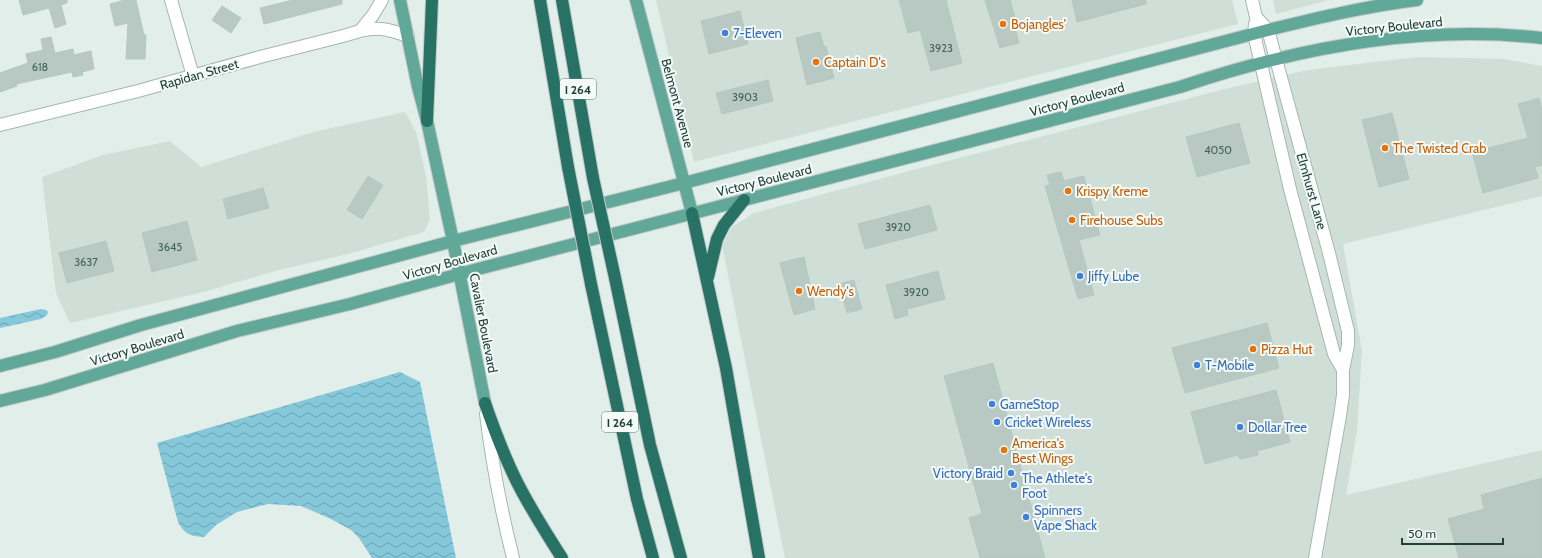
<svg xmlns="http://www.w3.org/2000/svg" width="1542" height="558" font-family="Cabin,sans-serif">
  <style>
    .built { fill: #d0ded8 }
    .water { fill: url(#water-waves) }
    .building { fill: #b7c9c2; stroke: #b4c8c1 }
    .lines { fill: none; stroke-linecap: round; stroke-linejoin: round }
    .minor-casing { stroke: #a4b7b1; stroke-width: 14 }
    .major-casing { stroke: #c1cac8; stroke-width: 14 }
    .highway-casing { stroke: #c1cac8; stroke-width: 14 }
    .minor { stroke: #fff; stroke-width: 12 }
    .major { stroke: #62a899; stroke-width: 12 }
    .highway { stroke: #287165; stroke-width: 12 }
    .highway-bridge-casing { stroke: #c1cac8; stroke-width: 14; stroke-linecap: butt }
    .highway-bridge { stroke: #287165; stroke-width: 12 }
    .food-dot { fill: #e8710a; stroke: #f3faf7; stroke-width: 1.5 }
    .shop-dot { fill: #3f7fe0; stroke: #f3faf7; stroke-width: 1.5 }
    .labels { text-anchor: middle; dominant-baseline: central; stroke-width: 4; stroke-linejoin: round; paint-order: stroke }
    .number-label { font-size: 11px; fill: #46635c }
    .shield { fill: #f3faf7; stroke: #5f7873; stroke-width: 1 }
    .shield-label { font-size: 12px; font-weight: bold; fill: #20413a }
    .food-label { font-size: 13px; fill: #c56008; stroke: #f3faf7; text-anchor: start }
    .street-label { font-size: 13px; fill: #20413a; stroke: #f3faf7 }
    .shop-label { font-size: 13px; fill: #366cbe; stroke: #f3faf7; text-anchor: start }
  </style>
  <defs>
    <pattern id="water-waves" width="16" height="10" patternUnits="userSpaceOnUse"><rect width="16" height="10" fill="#84c8d9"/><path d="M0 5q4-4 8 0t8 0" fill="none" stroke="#6ca4b1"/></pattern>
  </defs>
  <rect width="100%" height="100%" fill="#e2eee9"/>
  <path class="built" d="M656 0H1232L1238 24 694 162Z
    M1273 0H1329L1276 14Z
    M1417 57 1504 59 1542 66V196L1343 244 1362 351 1357 431 1346 495 1542 450V558H785L722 245 732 227 754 213 909 171 1225 89 1308 70Z
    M405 112 416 132 426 176 430 220 424 232 348 254 279 270 203 292 70 323 56 293 42 177 103 155 170 141 201 167 313 132Z"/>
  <path class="water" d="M41 309 46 310 48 312 47 315 41 319 0 328V318Z
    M400 372 420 382 456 558H372L359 538 351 530 331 519 301 506 268 504 237 512 216 525 204 537C189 536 185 534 178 522L157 443Z"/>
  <path class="building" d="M19 0H67V3L61 5 66 24 55 28 49 8 23 15Z
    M125 0H136L144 35H146L145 59H126L128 23 115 26 110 4Z
    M293 0H342V4L264 24 260 8Z
    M899 0H946L962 63 931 71 920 30 908 33Z
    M985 0H1010L1016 21H1013L1019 43 1000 48Z
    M1072 0H1146V4L1077 22Z
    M222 6 241 18 231 33 212 20Z
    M740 11 748 44 709 54 701 21Z
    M820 32 824 47 826 46 834 78 807 85 796 38Z
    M51 37 55 53 73 49 74 55 91 51 94 69 82 72 83 75 73 77 72 72 16 84 17 86 0 92V73L28 63 26 54 43 50 41 39Z
    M768 80 773 101 722 114 716 93Z
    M1539 98 1542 110V165L1535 167 1538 178 1483 193 1472 152 1528 138 1518 104Z
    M1392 113 1409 179 1379 187 1362 120Z
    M1239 123 1250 163 1197 177 1186 137Z
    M1061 172 1064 181 1084 176 1100 235 1079 240 1094 295 1078 299 1045 186 1050 185 1047 175Z
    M368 176 383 185 362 219 347 210Z
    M263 188 269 208 228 219 223 199Z
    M930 205 937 230 865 249 858 224Z
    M187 221 197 260 152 272 142 233Z
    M106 241 114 271 67 283 59 253Z
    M804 257 815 309 794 315 780 263Z
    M938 271 945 299 907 309 908 315 895 319 886 285Z
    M854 280 862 309 847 313 839 284Z
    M1267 323 1279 368 1185 393 1172 348Z
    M993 363 1045 558H980L969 518 982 514 944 376Z
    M1276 390 1290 442 1257 451 1258 455 1240 459 1238 455 1205 464 1191 412Z
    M1542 478V558H1459L1448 519 1484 509 1481 495Z"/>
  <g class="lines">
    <g class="minor-casing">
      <path id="minor" d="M171 0 193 76
        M1252 0 1256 17 1268 30 1329 253 1348 331V345L1343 370V395L1340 416 1315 558
        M1255 24 1254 34 1290 189 1334 354 1343 370
        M360 31C380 26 390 30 408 36
        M0 125 138 91 260 57 343 36 360 31 373 15 382 0
        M486 414C492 463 501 510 513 558"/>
    </g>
    <g class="major-casing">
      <path id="major" d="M400 0 418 87 427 121 453 241 485 403
        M636 0 692 213
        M0 366 55 352 141 325 234 300 453 241 684 183 1268 30C1317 18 1367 6 1417 0
        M0 401 45 390 237 331 350 304 474 270 1180 87C1296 48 1419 24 1542 38"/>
    </g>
    <g class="highway-casing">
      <path id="highway" d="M540 0 568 167
        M562 0 593 178
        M427 121 432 0
        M692 213 726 368 759 558
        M708 277 717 239 724 225 744 200
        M615 278 650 445 681 558
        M591 284 637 499 653 558
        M485 403C494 429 504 456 517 482 530 508 546 533 562 558"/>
    </g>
    <use href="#minor" class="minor"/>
    <use href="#major" class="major"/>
    <use href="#highway" class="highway"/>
    <g class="highway-bridge-casing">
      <path id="highway-bridge" d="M568 167 591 284
        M593 178 615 278"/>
    </g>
    <use href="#highway-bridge" class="highway-bridge"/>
  </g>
  <g class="food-dot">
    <circle cx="1003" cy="24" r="4"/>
    <circle cx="816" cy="62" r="4"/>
    <circle cx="1385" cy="148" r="4"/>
    <circle cx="1068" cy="191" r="4"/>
    <circle cx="1072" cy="220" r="4"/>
    <circle cx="799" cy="291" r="4"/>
    <circle cx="1253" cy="349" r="4"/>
    <circle cx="1004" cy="450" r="4"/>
  </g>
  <g class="shop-dot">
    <circle cx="725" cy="33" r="4"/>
    <circle cx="1080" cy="276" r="4"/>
    <circle cx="1197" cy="365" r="4"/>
    <circle cx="992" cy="404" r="4"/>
    <circle cx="997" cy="422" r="4"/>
    <circle cx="1240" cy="427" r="4"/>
    <circle cx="1011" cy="473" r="4"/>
    <circle cx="1014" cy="485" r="4"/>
    <circle cx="1026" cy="517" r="4"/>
  </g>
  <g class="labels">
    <g class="number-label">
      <text x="941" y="48">3923</text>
      <text x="40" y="67">618</text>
      <text x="745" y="97">3903</text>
      <text x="1218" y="150">4050</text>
      <text x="898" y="227">3920</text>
      <text x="170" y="247">3645</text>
      <text x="86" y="262">3637</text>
      <text x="916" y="292">3920</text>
    </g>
    <g class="shield">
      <rect x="560" y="79" width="36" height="20" rx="3"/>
      <rect x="602" y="412" width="36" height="20" rx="3"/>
    </g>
    <g class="shield-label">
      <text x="578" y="89">I 264</text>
      <text x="620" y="422">I 264</text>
    </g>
    <g class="food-label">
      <text x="1011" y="24">Bojangles'</text>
      <text x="824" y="62">Captain D's</text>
      <text x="1393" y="148">The Twisted Crab</text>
      <text x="1076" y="191">Krispy Kreme</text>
      <text x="1080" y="220">Firehouse Subs</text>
      <text x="807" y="291">Wendy's</text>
      <text x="1261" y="349">Pizza Hut</text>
      <text x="1012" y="443">America's<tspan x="1012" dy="15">Best Wings</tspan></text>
    </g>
    <g class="street-label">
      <text transform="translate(1394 26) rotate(-6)">Victory Boulevard</text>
      <text transform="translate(199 74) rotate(-16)">Rapidan Street</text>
      <text transform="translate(1077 99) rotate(-15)">Victory Boulevard</text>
      <text transform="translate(678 103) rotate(75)">Belmont Avenue</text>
      <text transform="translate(764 180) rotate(-14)">Victory Boulevard</text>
      <text transform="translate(1312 191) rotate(74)">Elmhurst Lane</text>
      <text transform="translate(450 262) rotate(-16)">Victory Boulevard</text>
      <text transform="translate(484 323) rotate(79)">Cavalier Boulevard</text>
      <text transform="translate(137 347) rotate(-17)">Victory Boulevard</text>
    </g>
    <g class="shop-label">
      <text x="733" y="33">7-Eleven</text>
      <text x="1088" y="276">Jiffy Lube</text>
      <text x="1205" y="365">T-Mobile</text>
      <text x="1000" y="404">GameStop</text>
      <text x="1005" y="422">Cricket Wireless</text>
      <text x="1248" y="427">Dollar Tree</text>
      <text x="1003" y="473" text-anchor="end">Victory Braid</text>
      <text x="1022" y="478">The Athlete's<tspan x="1022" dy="15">Foot</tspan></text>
      <text x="1034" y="510">Spinners<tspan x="1034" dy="15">Vape Shack</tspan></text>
    </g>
  </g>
  <path d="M1402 538v6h101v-6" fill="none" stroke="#20413a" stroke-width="2"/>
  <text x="1408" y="538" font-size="12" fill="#20413a" stroke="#f3faf7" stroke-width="3" paint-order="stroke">50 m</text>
</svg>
